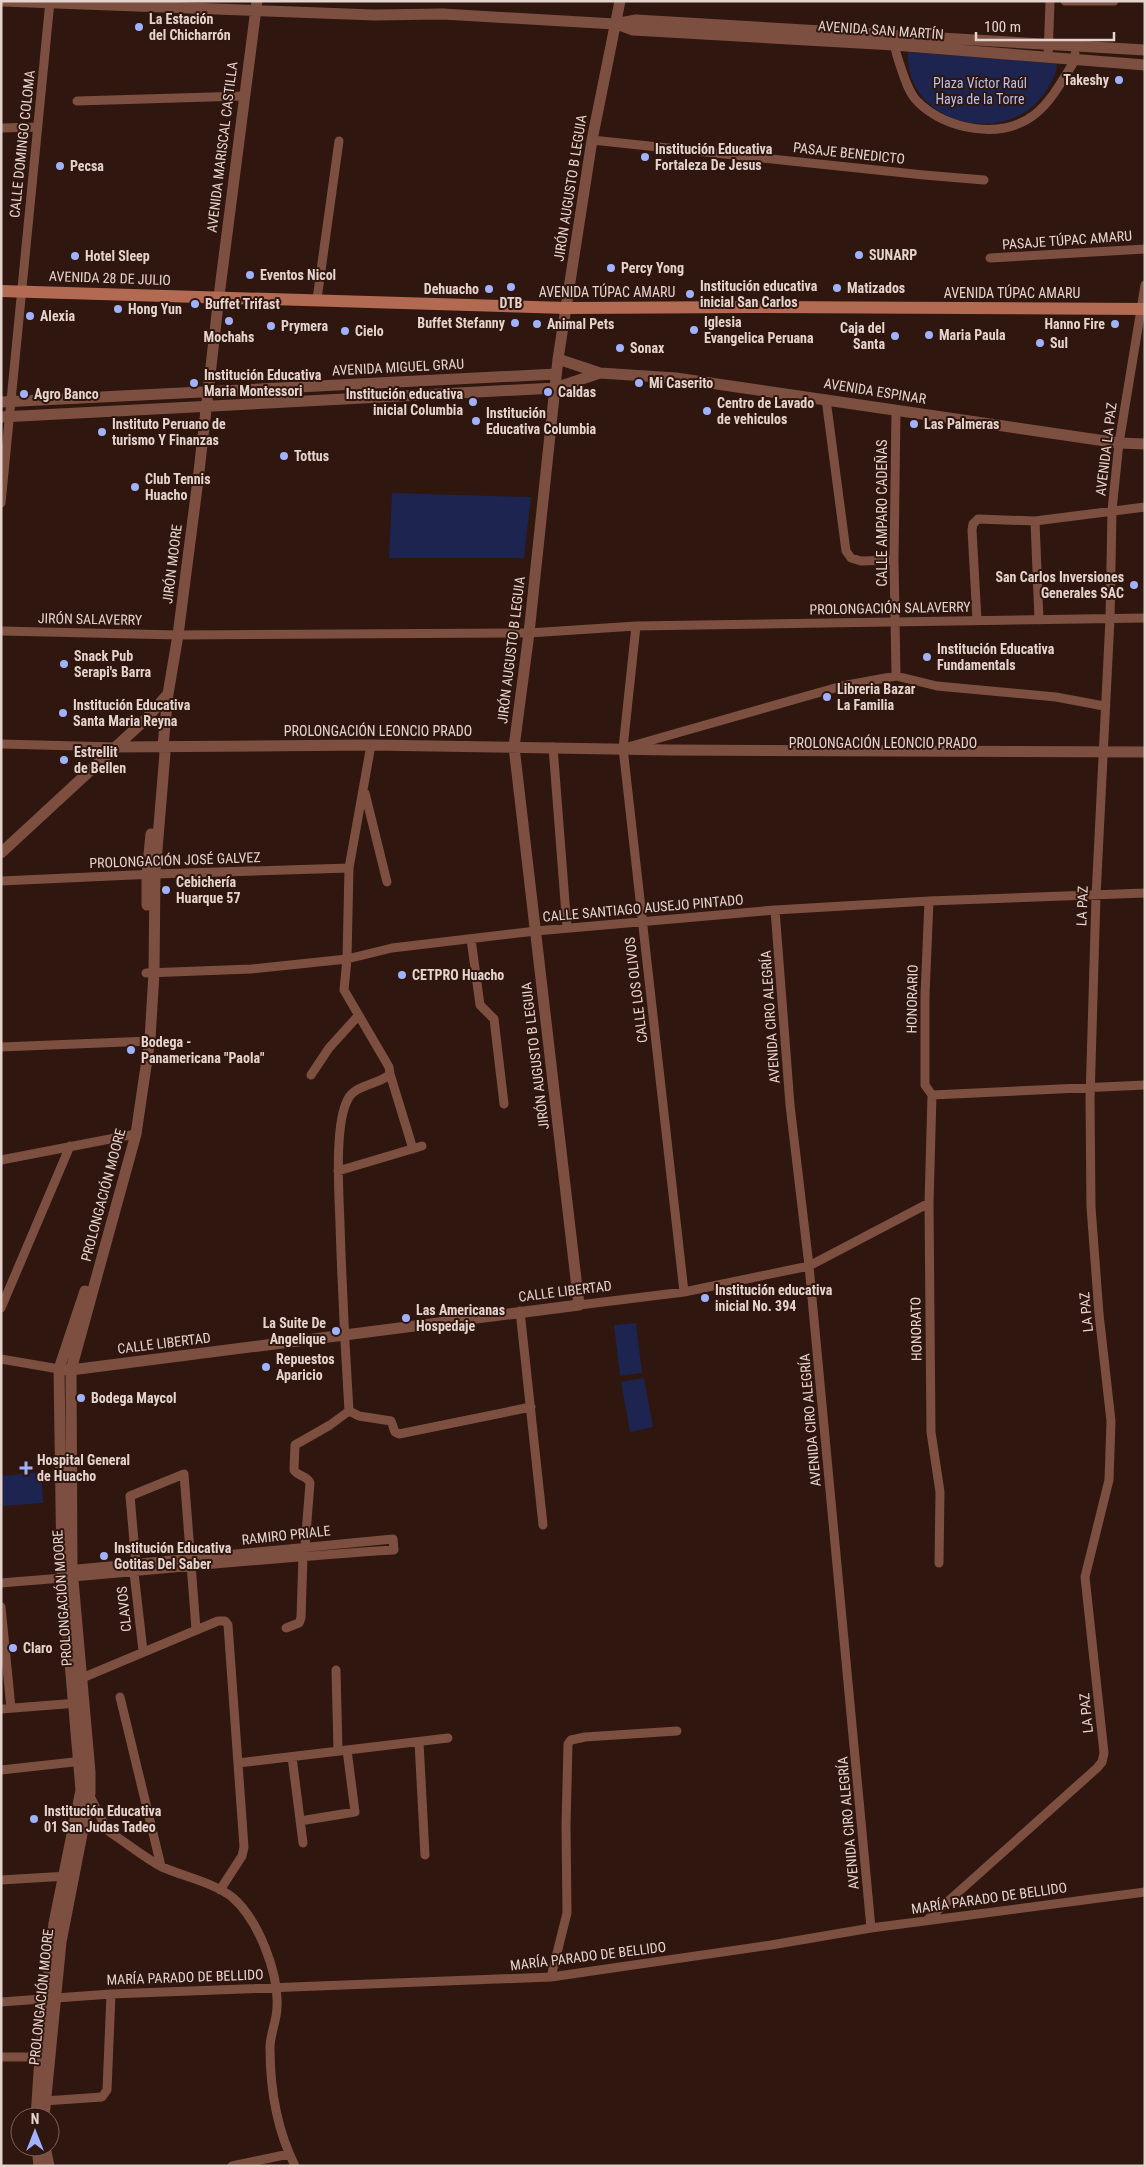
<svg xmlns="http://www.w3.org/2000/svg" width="1146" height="2167" font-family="'Roboto Condensed',sans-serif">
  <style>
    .green { fill: #1d244f }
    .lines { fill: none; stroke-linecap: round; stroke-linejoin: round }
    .minor { stroke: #7d4f41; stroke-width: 9 }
    .tertiary { stroke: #7d4f41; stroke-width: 11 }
    .secondary { stroke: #b26a53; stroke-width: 12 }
    .poi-dot { fill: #a1b2fd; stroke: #2f160e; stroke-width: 2 }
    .labels { text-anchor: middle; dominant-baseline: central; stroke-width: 4; stroke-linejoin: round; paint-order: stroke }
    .poi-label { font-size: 14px; font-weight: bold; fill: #e5d3cd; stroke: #2f160e; text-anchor: start }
    .street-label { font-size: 14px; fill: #e5d3cd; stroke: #2f160e }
    .park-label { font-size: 14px; fill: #b4c0f0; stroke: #2f160e }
  </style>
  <rect width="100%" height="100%" fill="#2f160e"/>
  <path class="green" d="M908 52 1057 63C1056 75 1053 81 1046 91 1008 150 904 125 908 52Z
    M392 493 531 497 524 558H389Z
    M636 1323 642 1373 620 1376 614 1325Z
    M644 1378 653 1427 630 1432 621 1382Z
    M41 1472 43 1503 1 1506V1476Z"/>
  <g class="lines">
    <path class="minor" d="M1065 1H1114
      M894 39C894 48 897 56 900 65 904 77 909 94 918 102 946 130 1001 140 1034 115 1052 101 1063 79 1075 60V54
      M1048 57 1050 1
      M77 101 244 96
      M1 128 37 127
      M592 140 924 175 984 180
      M990 258 1145 249
      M317 299 339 141
      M826 399 846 551 851 558 861 561 894 560
      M1 503 50 1
      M1035 521 1039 620
      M977 620 972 530 973 524 978 519 1035 521 1145 507
      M636 626 623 748 684 1292
      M1 631 178 635 529 633 636 626 1145 618
      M896 676 894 560 896 410
      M1 744 117 747
      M553 747 567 928
      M628 747 842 686 896 676 937 686 1056 697 1104 706
      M365 793 387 882
      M1 881 155 874 349 868
      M929 901 925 995V1085L932 1095
      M775 910 790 1105 809 1266 871 1928
      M471 939 480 1005 494 1019 504 1104
      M146 973 251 969 347 959 392 948 536 931 775 910 929 901 1145 893
      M1 1047 150 1041
      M390 1074 413 1149
      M311 1075 329 1048 358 1016
      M932 1095 929 1203 931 1432 940 1492 939 1563
      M932 1095 1145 1085
      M1 1160 136 1134
      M338 1171 422 1146
      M579 1305 684 1292 809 1266 929 1203
      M1 1308 70 1146
      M520 1311 543 1525
      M1 1359 59 1369
      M349 1411C345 1348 342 1286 340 1224 339 1194 334 1124 348 1099 356 1084 379 1085 390 1074L389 1067 344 990 347 959 349 868 371 745
      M349 1411 359 1416 391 1421 395 1432 399 1434 531 1407
      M305 1546 310 1483C307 1475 298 1477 294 1470L295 1445 330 1425 349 1411
      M1 1583C132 1573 263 1558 394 1550L393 1539 67 1570
      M1 1607 11 1708
      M286 1628 299 1623 301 1618 303 1556
      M143 1651 134 1573 136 1564 130 1496 184 1474 196 1629
      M336 1670 338 1751
      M82 1678 218 1621H225L228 1625 244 1847 242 1856 220 1890
      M120 1697 161 1866
      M1 1709 78 1703
      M419 1742 425 1855
      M292 1757 303 1843
      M238 1763 448 1738
      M1 1770 83 1761
      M88 1792 107 1830 111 1833C128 1844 145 1858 162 1867 185 1877 212 1882 232 1897 258 1919 279 1973 277 2007 277 2020 270 2034 270 2048 270 2087 277 2130 295 2166
      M300 1821 355 1812 347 1750
      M1 1880 68 1876
      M926 1921 1097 1768 1102 1762 1104 1753 1085 1577 1109 1480 1111 1421 1099 1314 1091 1207 1090 1099 1096 896 1110 619 1112 510 1119 443 1145 285
      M551 1977 567 1913 566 1826 568 1744 571 1740 585 1737 677 1731
      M1 2002 111 1994 551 1977 771 1945 871 1928 1145 1892
      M1 2057H40
      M44 2101 102 2097 107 2090 111 1994
      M232 2166 289 2154"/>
    <path class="tertiary" d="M3 1 374 15 443 14 615 24 636 20 1145 50
      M617 24 633 30 894 45 1145 65
      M558 359 600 373 676 378 1119 443 1145 444
      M1 402 556 374
      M1 417 555 388 600 373
      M117 747 371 745 670 750 1145 752
      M1 853 146 719 168 694
      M147 905V875L151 834
      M59 1369 71 1370 579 1305 514 747 529 633 558 359 592 140 620 1
      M36 2117 40 2057 54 1923 81 1790 62 1570 59 1369 85 1291
      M44 2117 61 1942 90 1793V1772L72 1569 71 1370 136 1134 150 1039 154 973 155 874 165 753 163 746 168 694 178 635 198 480 219 296 257 1
      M37 2147 39 2166
      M45 2147 49 2166"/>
    <path class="secondary" d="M1 291 567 308 753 307 1145 309"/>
  </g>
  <g class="poi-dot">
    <circle cx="139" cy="27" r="5"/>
    <circle cx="1119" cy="80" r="5"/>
    <circle cx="645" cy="157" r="5"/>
    <circle cx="60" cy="166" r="5"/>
    <circle cx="859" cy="255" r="5"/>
    <circle cx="75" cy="256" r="5"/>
    <circle cx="611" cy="268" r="5"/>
    <circle cx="250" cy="275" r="5"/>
    <circle cx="511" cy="287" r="5"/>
    <circle cx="837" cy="288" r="5"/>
    <circle cx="489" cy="289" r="5"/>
    <circle cx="690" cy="294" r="5"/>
    <circle cx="195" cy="304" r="5"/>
    <circle cx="118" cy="309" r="5"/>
    <circle cx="30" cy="316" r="5"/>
    <circle cx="229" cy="321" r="5"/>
    <circle cx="515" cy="323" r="5"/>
    <circle cx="537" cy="324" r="5"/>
    <circle cx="1115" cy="324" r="5"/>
    <circle cx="271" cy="326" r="5"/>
    <circle cx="694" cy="330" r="5"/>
    <circle cx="345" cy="331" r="5"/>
    <circle cx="929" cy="335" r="5"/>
    <circle cx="895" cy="336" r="5"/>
    <circle cx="1040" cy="343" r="5"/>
    <circle cx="620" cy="348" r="5"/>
    <circle cx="194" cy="383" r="5"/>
    <circle cx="639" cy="383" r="5"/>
    <circle cx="548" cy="392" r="5"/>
    <circle cx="24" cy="394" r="5"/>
    <circle cx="473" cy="402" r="5"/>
    <circle cx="707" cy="411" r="5"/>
    <circle cx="476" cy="421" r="5"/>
    <circle cx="914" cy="424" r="5"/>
    <circle cx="102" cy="432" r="5"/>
    <circle cx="284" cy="456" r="5"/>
    <circle cx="135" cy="487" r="5"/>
    <circle cx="1134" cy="585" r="5"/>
    <circle cx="927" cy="657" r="5"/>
    <circle cx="64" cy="664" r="5"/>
    <circle cx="827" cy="697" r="5"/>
    <circle cx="63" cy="713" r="5"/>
    <circle cx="64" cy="760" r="5"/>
    <circle cx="166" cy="890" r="5"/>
    <circle cx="402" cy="975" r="5"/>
    <circle cx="131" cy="1050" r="5"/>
    <circle cx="705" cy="1298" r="5"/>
    <circle cx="406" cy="1318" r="5"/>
    <circle cx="336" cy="1331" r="5"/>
    <circle cx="266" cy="1367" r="5"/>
    <circle cx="81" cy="1398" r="5"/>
    <path d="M23.5 1460.5h5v5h5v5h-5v5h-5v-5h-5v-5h5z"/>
    <circle cx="104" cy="1556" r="5"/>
    <circle cx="13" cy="1648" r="5"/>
    <circle cx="34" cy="1819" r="5"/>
  </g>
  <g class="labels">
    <g class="poi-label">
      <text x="149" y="19">La Estación<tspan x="149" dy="16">del Chicharrón</tspan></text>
      <text x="1109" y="80" text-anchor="end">Takeshy</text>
      <text x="655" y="149">Institución Educativa<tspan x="655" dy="16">Fortaleza De Jesus</tspan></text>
      <text x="70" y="166">Pecsa</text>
      <text x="869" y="255">SUNARP</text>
      <text x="85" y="256">Hotel Sleep</text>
      <text x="621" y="268">Percy Yong</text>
      <text x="260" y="275">Eventos Nicol</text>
      <text x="700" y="286">Institución educativa<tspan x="700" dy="16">inicial San Carlos</tspan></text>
      <text x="847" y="288">Matizados</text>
      <text x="479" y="289" text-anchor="end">Dehuacho</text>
      <text x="511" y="303" text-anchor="middle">DTB</text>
      <text x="205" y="304">Buffet Trifast</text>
      <text x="128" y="309">Hong Yun</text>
      <text x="40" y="316">Alexia</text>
      <text x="704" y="322">Iglesia<tspan x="704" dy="16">Evangelica Peruana</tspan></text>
      <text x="505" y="323" text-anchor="end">Buffet Stefanny</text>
      <text x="547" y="324">Animal Pets</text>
      <text x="1105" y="324" text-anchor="end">Hanno Fire</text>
      <text x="281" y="326">Prymera</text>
      <text x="885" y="328" text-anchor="end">Caja del<tspan x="885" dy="16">Santa</tspan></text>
      <text x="355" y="331">Cielo</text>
      <text x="939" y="335">Maria Paula</text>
      <text x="229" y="337" text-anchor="middle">Mochahs</text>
      <text x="1050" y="343">Sul</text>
      <text x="630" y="348">Sonax</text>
      <text x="204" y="375">Institución Educativa<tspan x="204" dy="16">Maria Montessori</tspan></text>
      <text x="649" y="383">Mi Caserito</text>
      <text x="558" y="392">Caldas</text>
      <text x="34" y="394">Agro Banco</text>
      <text x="463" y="394" text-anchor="end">Institución educativa<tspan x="463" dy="16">inicial Columbia</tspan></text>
      <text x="717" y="403">Centro de Lavado<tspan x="717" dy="16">de vehiculos</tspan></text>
      <text x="486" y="413">Institución<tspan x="486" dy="16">Educativa Columbia</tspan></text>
      <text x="112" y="424">Instituto Peruano de<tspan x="112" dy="16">turismo Y Finanzas</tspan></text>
      <text x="924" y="424">Las Palmeras</text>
      <text x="294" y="456">Tottus</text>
      <text x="145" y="479">Club Tennis<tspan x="145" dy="16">Huacho</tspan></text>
      <text x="1124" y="577" text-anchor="end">San Carlos Inversiones<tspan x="1124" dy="16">Generales SAC</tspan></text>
      <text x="937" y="649">Institución Educativa<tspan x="937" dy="16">Fundamentals</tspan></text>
      <text x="74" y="656">Snack Pub<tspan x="74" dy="16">Serapi's Barra</tspan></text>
      <text x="837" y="689">Libreria Bazar<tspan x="837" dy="16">La Familia</tspan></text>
      <text x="73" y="705">Institución Educativa<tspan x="73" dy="16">Santa Maria Reyna</tspan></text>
      <text x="74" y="752">Estrellit<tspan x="74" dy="16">de Bellen</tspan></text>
      <text x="176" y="882">Cebichería<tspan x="176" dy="16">Huarque 57</tspan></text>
      <text x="412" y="975">CETPRO Huacho</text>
      <text x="141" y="1042">Bodega -<tspan x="141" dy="16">Panamericana "Paola"</tspan></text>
      <text x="715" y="1290">Institución educativa<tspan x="715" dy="16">inicial No. 394</tspan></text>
      <text x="416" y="1310">Las Americanas<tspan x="416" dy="16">Hospedaje</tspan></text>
      <text x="326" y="1323" text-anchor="end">La Suite De<tspan x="326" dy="16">Angelique</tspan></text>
      <text x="276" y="1359">Repuestos<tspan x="276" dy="16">Aparicio</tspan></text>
      <text x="91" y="1398">Bodega Maycol</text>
      <text x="37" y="1460">Hospital General<tspan x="37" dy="16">de Huacho</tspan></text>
      <text x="114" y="1548">Institución Educativa<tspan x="114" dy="16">Gotitas Del Saber</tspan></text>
      <text x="23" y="1648">Claro</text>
      <text x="44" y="1811">Institución Educativa<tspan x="44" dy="16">01 San Judas Tadeo</tspan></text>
    </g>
    <g class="street-label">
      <text transform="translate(881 30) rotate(4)">AVENIDA SAN MARTÍN</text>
      <text transform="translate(22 144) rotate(-84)">CALLE DOMINGO COLOMA</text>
      <text transform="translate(222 147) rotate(-83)">AVENIDA MARISCAL CASTILLA</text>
      <text transform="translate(849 153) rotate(6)">PASAJE BENEDICTO</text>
      <text transform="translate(570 188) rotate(-81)">JIRÓN AUGUSTO B LEGUIA</text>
      <text transform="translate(1067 240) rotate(-4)">PASAJE TÚPAC AMARU</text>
      <text transform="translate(110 278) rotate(2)">AVENIDA 28 DE JULIO</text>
      <text x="607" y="292">AVENIDA TÚPAC AMARU</text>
      <text x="1012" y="293">AVENIDA TÚPAC AMARU</text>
      <text transform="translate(398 367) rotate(-3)">AVENIDA MIGUEL GRAU</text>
      <text transform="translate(875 391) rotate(9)">AVENIDA ESPINAR</text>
      <text transform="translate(1106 449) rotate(-83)">AVENIDA LA PAZ</text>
      <text transform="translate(882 513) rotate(-90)">CALLE AMPARO CADEÑAS</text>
      <text transform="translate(172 564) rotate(-83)">JIRÓN MOORE</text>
      <text transform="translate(890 608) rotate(-1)">PROLONGACIÓN SALAVERRY</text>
      <text transform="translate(90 619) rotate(1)">JIRÓN SALAVERRY</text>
      <text transform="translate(511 650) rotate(-83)">JIRÓN AUGUSTO B LEGUIA</text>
      <text x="378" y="731">PROLONGACIÓN LEONCIO PRADO</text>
      <text x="883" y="743">PROLONGACIÓN LEONCIO PRADO</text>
      <text transform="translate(175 860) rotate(-2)">PROLONGACIÓN JOSÉ GALVEZ</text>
      <text transform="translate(1082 906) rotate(-88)">LA PAZ</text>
      <text transform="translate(643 908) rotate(-5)">CALLE SANTIAGO AUSEJO PINTADO</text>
      <text transform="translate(636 990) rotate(-97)">CALLE LOS OLIVOS</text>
      <text transform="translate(912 999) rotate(-89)">HONORARIO</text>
      <text transform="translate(770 1017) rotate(-94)">AVENIDA CIRO ALEGRÍA</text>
      <text transform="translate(535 1056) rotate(-97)">JIRÓN AUGUSTO B LEGUIA</text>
      <text transform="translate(103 1195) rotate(-75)">PROLONGACIÓN MOORE</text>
      <text transform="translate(565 1291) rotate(-7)">CALLE LIBERTAD</text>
      <text transform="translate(1086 1312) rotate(-96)">LA PAZ</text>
      <text transform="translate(916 1329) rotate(-91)">HONORATO</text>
      <text transform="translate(164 1343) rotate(-7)">CALLE LIBERTAD</text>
      <text transform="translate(810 1420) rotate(-95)">AVENIDA CIRO ALEGRÍA</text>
      <text transform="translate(286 1535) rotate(-6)">RAMIRO PRIALE</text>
      <text transform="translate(62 1598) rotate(-94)">PROLONGACIÓN MOORE</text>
      <text transform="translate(124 1609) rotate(-96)">CLAVOS</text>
      <text transform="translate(1086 1713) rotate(-96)">LA PAZ</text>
      <text transform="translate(848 1823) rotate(-95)">AVENIDA CIRO ALEGRÍA</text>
      <text transform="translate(989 1898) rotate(-8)">MARÍA PARADO DE BELLIDO</text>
      <text transform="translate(588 1956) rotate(-7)">MARÍA PARADO DE BELLIDO</text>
      <text transform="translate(185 1977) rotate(-2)">MARÍA PARADO DE BELLIDO</text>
      <text transform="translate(41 1997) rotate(-84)">PROLONGACIÓN MOORE</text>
    </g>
    <g class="park-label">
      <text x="980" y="83">Plaza Víctor Raúl<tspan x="980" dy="16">Haya de la Torre</tspan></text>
    </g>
  </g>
  <rect width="1146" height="2167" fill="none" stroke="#e5d3cd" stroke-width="5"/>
  <g transform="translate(35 2132)"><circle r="24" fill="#2f160e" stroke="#78625a"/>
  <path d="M0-4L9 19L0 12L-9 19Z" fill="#a1b2fd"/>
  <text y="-8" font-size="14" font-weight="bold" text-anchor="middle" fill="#e5d3cd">N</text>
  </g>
  <path d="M976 32v8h138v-8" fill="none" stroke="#e5d3cd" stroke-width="2.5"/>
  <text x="984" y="32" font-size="15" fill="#e5d3cd" stroke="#2f160e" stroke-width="4" paint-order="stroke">100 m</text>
</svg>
